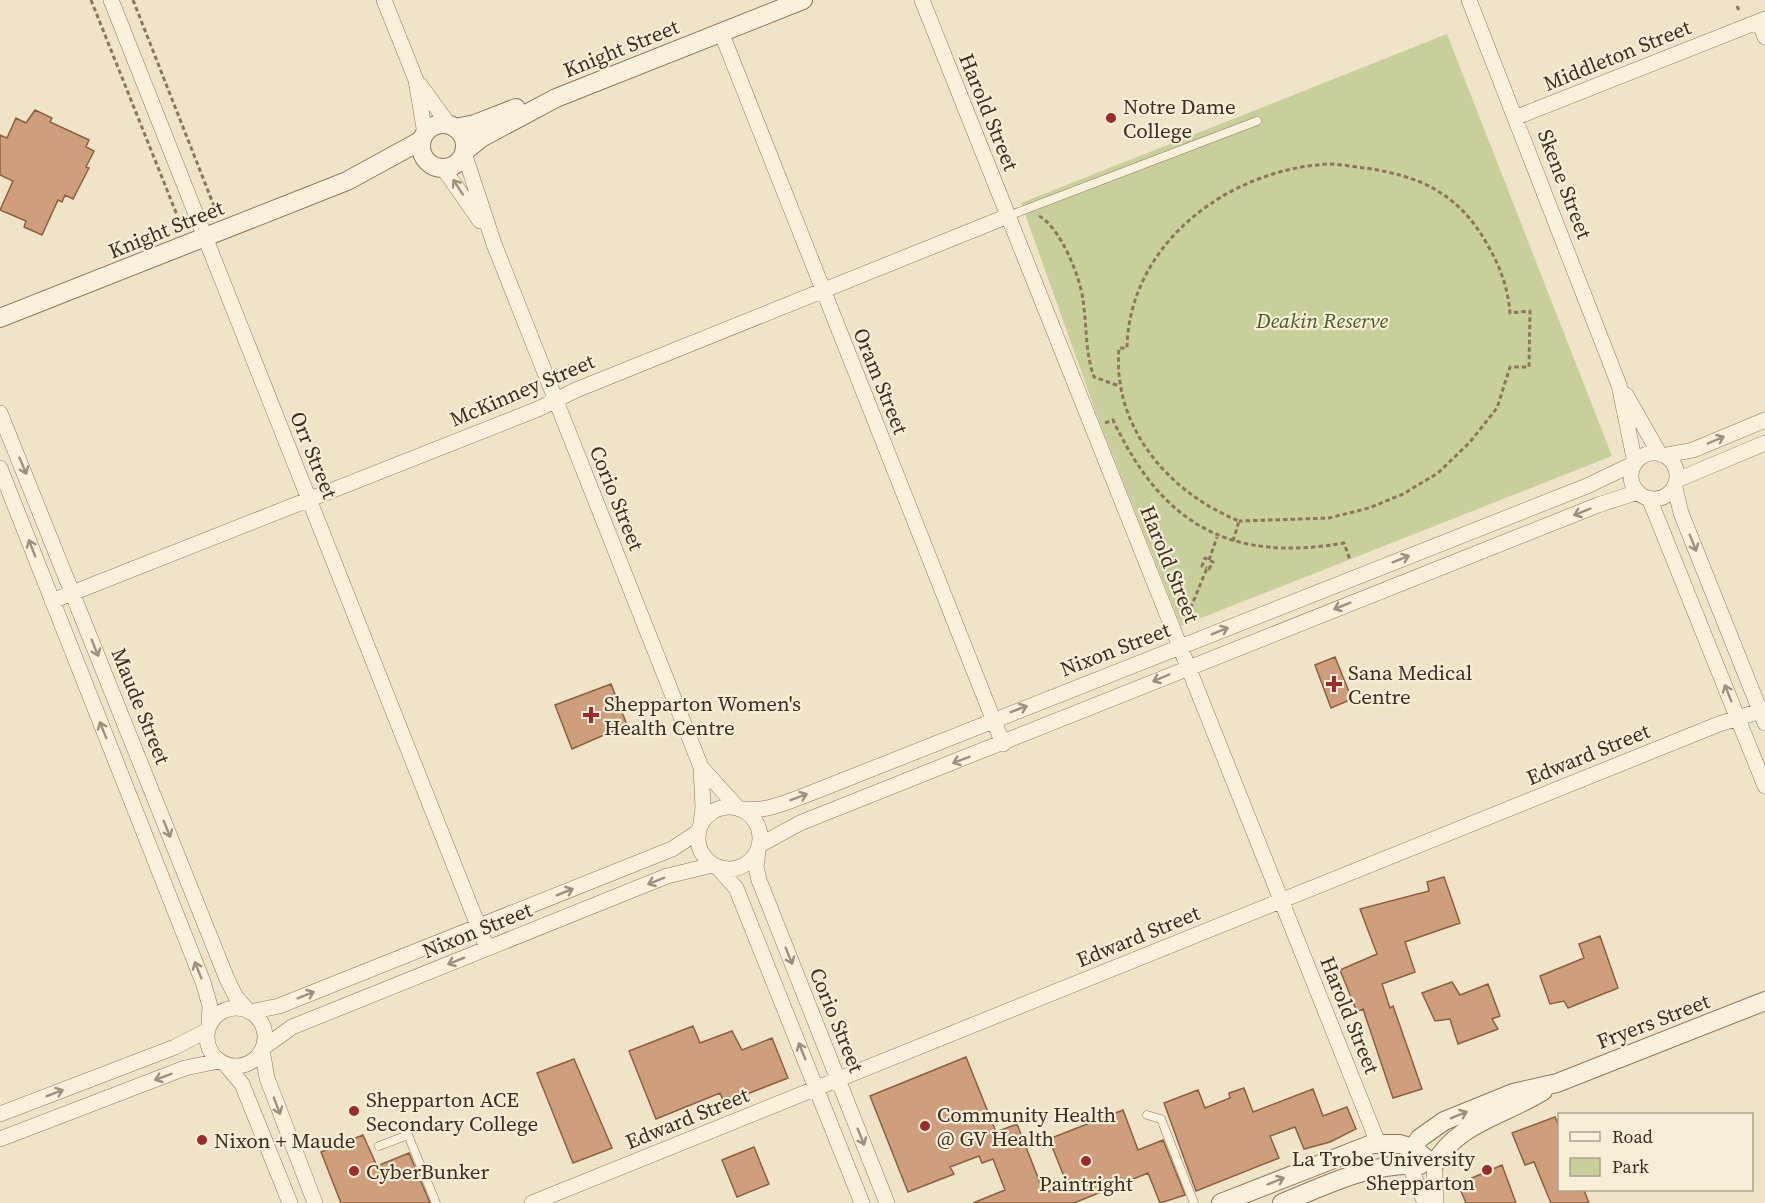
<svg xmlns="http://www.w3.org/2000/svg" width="1765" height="1203" font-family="'Source Serif 4',serif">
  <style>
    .green { fill: #c9cf9b }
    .building { fill: #cf9f7d; stroke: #8d5f41; stroke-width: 1.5 }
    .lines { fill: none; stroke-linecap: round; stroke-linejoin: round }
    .service-casing { stroke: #8d765c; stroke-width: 9 }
    .minor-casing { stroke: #8d765c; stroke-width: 16 }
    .tertiary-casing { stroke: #8d765c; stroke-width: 20 }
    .path { stroke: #8d765c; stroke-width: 3; stroke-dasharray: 4.5 3; stroke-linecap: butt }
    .service { stroke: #faf1dc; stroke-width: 8 }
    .minor { stroke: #faf1dc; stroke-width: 15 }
    .tertiary { stroke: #faf1dc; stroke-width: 18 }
    .oneway { stroke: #9c907e }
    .poi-dot { fill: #9e2a2b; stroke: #f7eed8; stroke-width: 2 }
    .labels { text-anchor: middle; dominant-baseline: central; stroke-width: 4.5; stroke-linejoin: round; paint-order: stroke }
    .street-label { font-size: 21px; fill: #3d2e20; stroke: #f7eed8 }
    .poi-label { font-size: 21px; fill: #3d2e20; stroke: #f7eed8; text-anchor: start }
    .park-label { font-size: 21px; font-style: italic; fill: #4d5a26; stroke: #f7eed8 }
  </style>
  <rect width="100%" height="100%" fill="#f0e4c8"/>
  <path class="green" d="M1447 34 1612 456 1181 626 1099 421 1021 203Z"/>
  <path class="building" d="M35 110 52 118 50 122 89 140 86 147 94 151 86 167 89 168 73 199 65 195 62 202 58 200 42 235 24 227 26 221 0 210 13 181 0 175V135L7 138 16 118 26 123Z
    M1335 657 1352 699 1331 708 1315 665Z
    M611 684 627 725 572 749 555 705Z
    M1444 877 1460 923 1405 942 1415 972 1382 984 1390 1008 1393 1006 1422 1089 1393 1098 1363 1009 1357 1012 1340 970 1377 954 1360 909 1429 891 1427 882Z
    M1600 936 1618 988 1568 1008 1564 1001 1550 1004 1540 976 1584 958 1579 944Z
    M1452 982 1460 995 1488 984 1500 1016 1492 1019 1498 1029 1458 1044 1450 1019 1435 1021 1422 993Z
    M693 1026 700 1043 732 1031 742 1050 772 1038 788 1078 724 1103 720 1093 656 1119 629 1051Z
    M966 1057 996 1132 1017 1124 1044 1193 1067 1184 1049 1139 1123 1110 1138 1150 1163 1140 1185 1195 1160 1203 1148 1173 1074 1203H973L1005 1190 993 1159 982 1163 979 1156 950 1167 954 1174 908 1192 870 1096Z
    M574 1059 612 1148 573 1163 537 1073Z
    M1244 1088 1253 1112 1313 1089 1323 1116 1347 1107 1356 1129 1330 1142 1304 1149 1295 1127 1270 1136 1279 1158 1196 1191 1164 1103 1198 1090 1205 1108 1230 1098 1229 1093Z
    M1555 1117 1560 1128V1190H1584L1589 1203H1551L1534 1162 1525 1165 1512 1133Z
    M363 1135 377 1166 409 1153 430 1203H341L321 1152Z
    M754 1147 769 1184 737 1197 722 1160Z
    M1502 1165 1516 1203H1466L1458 1184Z"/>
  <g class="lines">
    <g class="service-casing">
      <path id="service" d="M1008 216 1257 121
        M1147 1115 1161 1119 1194 1203
        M379 1146 408 1135 436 1203"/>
    </g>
    <g class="minor-casing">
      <path id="minor" d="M111 0 487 948
        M384 0 416 80 425 134
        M922 0 1378 1143
        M1469 0 1619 385 1635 463
        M1759 22 1765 37
        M721 32 1003 744
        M420 85 449 125
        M1517 117 1765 19
        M464 153 494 244 701 767 737 807
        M443 168 480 221
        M1626 395 1659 453
        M0 413 227 979 236 997 248 1011
        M1631 476a23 23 0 1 1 46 0a23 23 0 1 1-46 0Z
        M1666 455 1693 450 1765 420
        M0 468 203 982 210 1006 209 1026
        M1677 480 1765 443
        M1675 488 1681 513 1765 723
        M1649 498 1765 786
        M52 601 538 409 576 390 1008 216
        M698 838a31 31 0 1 1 62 0a31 31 0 1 1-62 0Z
        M743 809C766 812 784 803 806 795L1587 486 1635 463
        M701 824 703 807 701 767
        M760 845 800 823 1598 505 1638 492
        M758 850 756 867 759 880 887 1203
        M718 868 736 888 862 1203
        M207 1037a29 29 0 1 1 58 0a29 29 0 1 1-58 0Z
        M250 1012 279 1006 672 849 698 832
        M263 1048 292 1027 667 876 713 865
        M262 1050 267 1078 315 1203
        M226 1065 242 1084 290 1203
        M0 1114 175 1047 208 1030
        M0 1139 185 1068 219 1061
        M1409 1164 1425 1203
        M1434 1165 1436 1203
        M532 1203 1719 724 1760 711"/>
    </g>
    <g class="tertiary-casing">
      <path id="tertiary" d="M421 146a22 22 0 1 1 44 0a22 22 0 1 1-44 0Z
        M455 128 475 124 516 108
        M465 151 481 138 556 98 803 0
        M0 318 347 181 422 140
        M1409 1164 1413 1148 1420 1138 1444 1121 1513 1093 1557 1083 1765 1001
        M1434 1165C1456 1123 1505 1115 1543 1091
        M1221 1203 1372 1144H1400L1413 1148 1434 1165
        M1282 1203C1327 1185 1371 1162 1420 1165"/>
    </g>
    <path class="path" d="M91 0 181 225
      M133 0 216 211
      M1737 6 1740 13
      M1039 216C1060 227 1080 276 1083 300 1087 326 1085 352 1094 377L1119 386
      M1105 423 1113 420C1162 524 1229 563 1344 543L1350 560
      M1233 541 1239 521C1169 493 1112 427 1119 348H1127C1129 243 1229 169 1329 164 1341 164 1354 167 1365 168 1421 176 1459 194 1487 244 1500 266 1508 288 1510 313L1530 311 1529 367H1510L1497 408 1470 442 1438 473 1403 494 1369 508 1329 518 1239 521
      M1209 560 1217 537
      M1185 622 1207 568 1209 569 1213 562 1205 558 1202 566 1207 568"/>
    <use href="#service" class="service"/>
    <use href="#minor" class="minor"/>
    <use href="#tertiary" class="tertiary"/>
  </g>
  <defs><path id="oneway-shaft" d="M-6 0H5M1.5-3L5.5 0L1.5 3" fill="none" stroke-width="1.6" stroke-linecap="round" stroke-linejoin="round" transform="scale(1.5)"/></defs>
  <g class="oneway">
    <use href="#oneway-shaft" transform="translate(458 187) rotate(-123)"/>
    <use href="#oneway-shaft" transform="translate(1716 440) rotate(-23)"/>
    <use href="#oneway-shaft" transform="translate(23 466) rotate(67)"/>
    <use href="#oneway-shaft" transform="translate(1582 512) rotate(158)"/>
    <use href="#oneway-shaft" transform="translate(1693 543) rotate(68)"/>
    <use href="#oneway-shaft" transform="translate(32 548) rotate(-111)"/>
    <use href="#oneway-shaft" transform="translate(1401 559) rotate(-22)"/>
    <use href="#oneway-shaft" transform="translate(1342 606) rotate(158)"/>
    <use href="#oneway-shaft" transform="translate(1220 631) rotate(-22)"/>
    <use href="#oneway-shaft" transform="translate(95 648) rotate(68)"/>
    <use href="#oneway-shaft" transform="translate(1161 678) rotate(157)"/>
    <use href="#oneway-shaft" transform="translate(1728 693) rotate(-112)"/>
    <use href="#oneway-shaft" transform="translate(1019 709) rotate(-21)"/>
    <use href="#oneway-shaft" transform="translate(103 730) rotate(-112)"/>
    <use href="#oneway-shaft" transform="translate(961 760) rotate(159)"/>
    <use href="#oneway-shaft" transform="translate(799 797) rotate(-21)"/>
    <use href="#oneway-shaft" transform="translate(167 829) rotate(68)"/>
    <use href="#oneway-shaft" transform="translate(656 881) rotate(158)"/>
    <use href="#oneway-shaft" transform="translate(565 892) rotate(-22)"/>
    <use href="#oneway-shaft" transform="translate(789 956) rotate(68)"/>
    <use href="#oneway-shaft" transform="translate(456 961) rotate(158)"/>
    <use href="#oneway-shaft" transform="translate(198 970) rotate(-112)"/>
    <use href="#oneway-shaft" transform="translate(306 995) rotate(-22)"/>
    <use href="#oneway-shaft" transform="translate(802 1051) rotate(-112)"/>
    <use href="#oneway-shaft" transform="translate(163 1077) rotate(159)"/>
    <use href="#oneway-shaft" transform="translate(55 1093) rotate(-21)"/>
    <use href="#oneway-shaft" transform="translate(277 1106) rotate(69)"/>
    <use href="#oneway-shaft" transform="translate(1459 1115) rotate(-22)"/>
    <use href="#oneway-shaft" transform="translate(861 1137) rotate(68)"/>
    <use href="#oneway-shaft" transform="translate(1276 1181) rotate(-22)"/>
  </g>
  <g class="poi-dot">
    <circle cx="1111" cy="118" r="6"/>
    <path d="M1331 675h6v6h6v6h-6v6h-6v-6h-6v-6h6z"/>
    <path d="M588 706h6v6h6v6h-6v6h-6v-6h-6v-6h6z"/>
    <circle cx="354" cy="1111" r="6"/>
    <circle cx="925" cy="1126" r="6"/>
    <circle cx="202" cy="1140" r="6"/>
    <circle cx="1086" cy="1161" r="6"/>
    <circle cx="1487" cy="1170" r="6"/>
    <circle cx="354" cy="1171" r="6"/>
  </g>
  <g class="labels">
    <g class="street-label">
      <text transform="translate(621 48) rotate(-22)">Knight Street</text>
      <text transform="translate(1617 55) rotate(-22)">Middleton Street</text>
      <text transform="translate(989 112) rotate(68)">Harold Street</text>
      <text transform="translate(1565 184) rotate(69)">Skene Street</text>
      <text transform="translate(166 229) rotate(-22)">Knight Street</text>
      <text transform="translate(881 381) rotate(68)">Oram Street</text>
      <text transform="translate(522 390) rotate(-23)">McKinney Street</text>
      <text transform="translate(314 455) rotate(68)">Orr Street</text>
      <text transform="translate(617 498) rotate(68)">Corio Street</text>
      <text transform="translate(1170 564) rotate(68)">Harold Street</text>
      <text transform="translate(1115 649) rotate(-21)">Nixon Street</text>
      <text transform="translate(141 706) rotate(68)">Maude Street</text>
      <text transform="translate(1588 754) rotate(-22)">Edward Street</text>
      <text transform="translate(477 930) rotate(-22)">Nixon Street</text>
      <text transform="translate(1138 936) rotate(-22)">Edward Street</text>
      <text transform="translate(1350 1015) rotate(68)">Harold Street</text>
      <text transform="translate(837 1020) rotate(68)">Corio Street</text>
      <text transform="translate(1653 1021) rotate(-21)">Fryers Street</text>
      <text transform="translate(687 1118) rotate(-22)">Edward Street</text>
    </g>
    <g class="poi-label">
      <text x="1123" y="106">Notre Dame<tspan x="1123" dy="24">College</tspan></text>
      <text x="1348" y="672">Sana Medical<tspan x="1348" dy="24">Centre</tspan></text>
      <text x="604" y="703">Shepparton Women's<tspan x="604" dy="24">Health Centre</tspan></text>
      <text x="366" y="1099">Shepparton ACE<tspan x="366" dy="24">Secondary College</tspan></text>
      <text x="937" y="1114">Community Health<tspan x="937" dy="24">@ GV Health</tspan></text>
      <text x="214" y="1140">Nixon + Maude</text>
      <text x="1475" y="1158" text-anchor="end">La Trobe University<tspan x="1475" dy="24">Shepparton</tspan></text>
      <text x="366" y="1171">CyberBunker</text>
      <text x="1086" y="1183" text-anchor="middle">Paintright</text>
    </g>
    <g class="park-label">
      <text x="1322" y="320">Deakin Reserve</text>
    </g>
  </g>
  <rect x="1558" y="1113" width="195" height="78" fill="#f7eed8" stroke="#ada18e" stroke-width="1.5"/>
  <rect x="1570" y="1132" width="30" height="9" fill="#faf1dc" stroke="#ada18e" stroke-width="1.5"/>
  <text x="1612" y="1143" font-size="18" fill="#3d2e20">Road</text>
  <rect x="1570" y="1158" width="30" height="18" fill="#c9cf9b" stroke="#ada18e" stroke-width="1.5"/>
  <text x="1612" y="1173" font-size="18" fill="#3d2e20">Park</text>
</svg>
